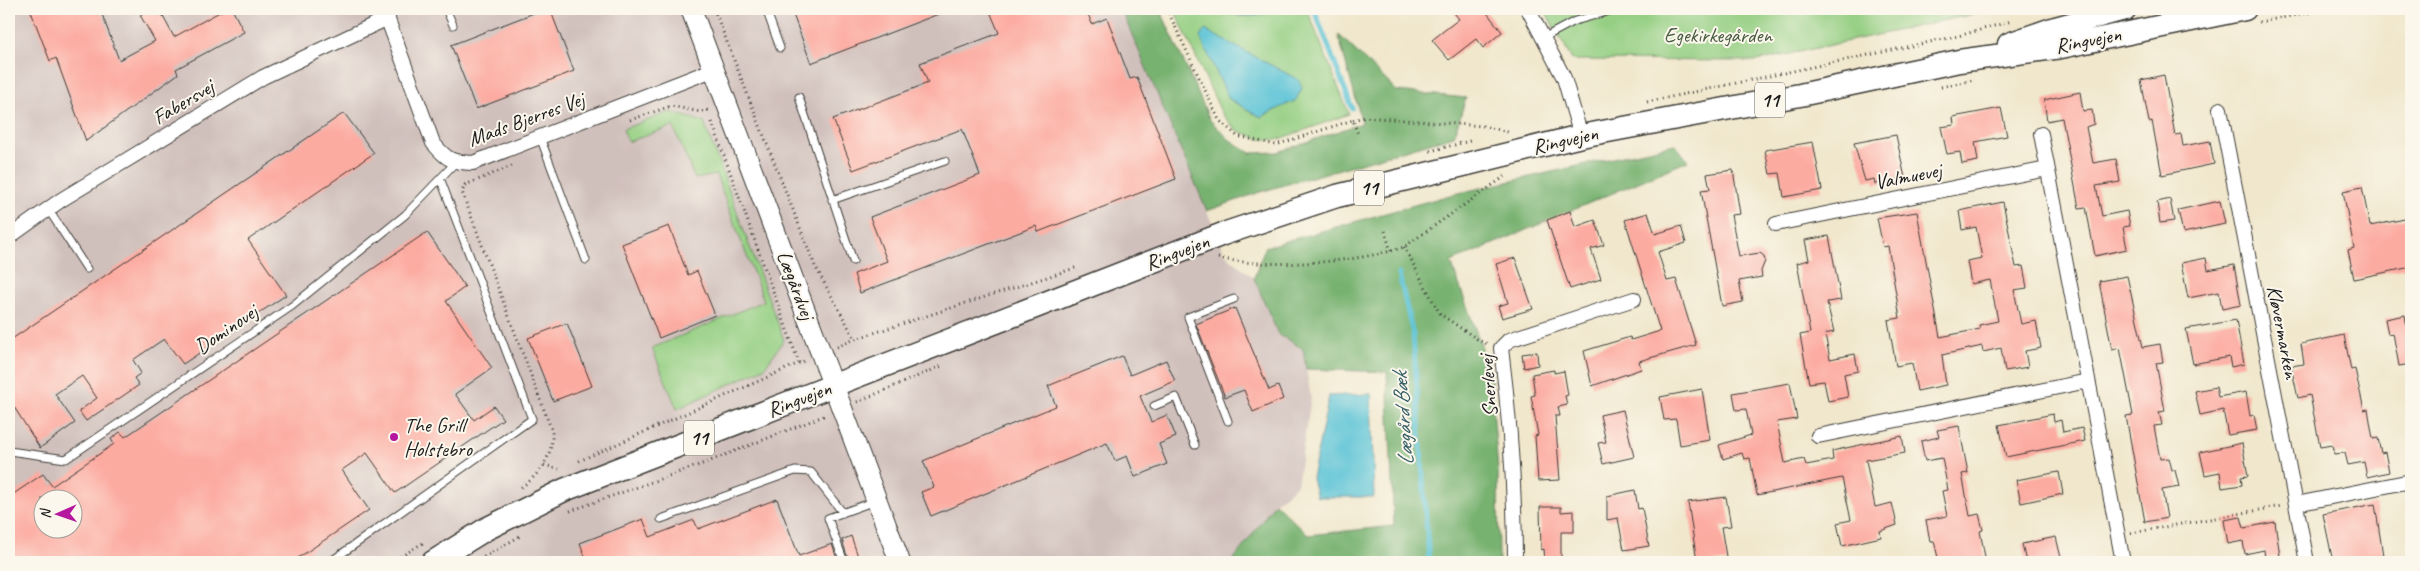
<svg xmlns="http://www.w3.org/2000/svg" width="2420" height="571" font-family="Caveat,sans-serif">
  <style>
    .industrial { fill: #d0c0bc; fill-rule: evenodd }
    .green { fill: #95cf83; stroke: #587650; fill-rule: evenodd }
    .forest { fill: #78b271; stroke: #4a6746 }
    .water { fill: #5ac3d6; stroke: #3b7079 }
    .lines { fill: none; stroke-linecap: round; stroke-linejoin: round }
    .stream { stroke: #5ac3d6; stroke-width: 5 }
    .building { fill: #fcaba1; fill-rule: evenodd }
    .lane-casing { stroke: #3c3a36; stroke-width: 9 }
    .street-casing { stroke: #3c3a36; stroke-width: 16 }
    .secondary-casing { stroke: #3c3a36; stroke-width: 22 }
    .primary-casing { stroke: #3c3a36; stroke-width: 25 }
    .path { stroke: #3c3a36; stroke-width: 3; stroke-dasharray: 1 4; stroke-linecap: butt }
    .lane { stroke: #fff; stroke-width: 7 }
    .street { stroke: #fff; stroke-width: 14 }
    .secondary { stroke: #fff; stroke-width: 20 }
    .primary { stroke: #fff; stroke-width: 22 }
    .poi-dot { fill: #b5179e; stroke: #fbf7ec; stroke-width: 2 }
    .labels { text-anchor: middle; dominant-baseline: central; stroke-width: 4; stroke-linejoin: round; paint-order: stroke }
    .shield { fill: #fbf7ec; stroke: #5f5e5a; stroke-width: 1 }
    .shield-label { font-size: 20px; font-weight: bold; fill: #1c1c1c }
    .park-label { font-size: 21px; fill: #465b40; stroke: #fbf7ec }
    .street-label { font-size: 21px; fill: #1c1c1c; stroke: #fbf7ec }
    .poi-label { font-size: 21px; fill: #1c1c1c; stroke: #fbf7ec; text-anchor: start }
    .water-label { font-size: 22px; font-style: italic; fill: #355f66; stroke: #fbf7ec }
  </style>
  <rect width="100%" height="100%" fill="#fbf7ec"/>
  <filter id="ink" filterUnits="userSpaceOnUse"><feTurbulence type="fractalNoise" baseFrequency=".02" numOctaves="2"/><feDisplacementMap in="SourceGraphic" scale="10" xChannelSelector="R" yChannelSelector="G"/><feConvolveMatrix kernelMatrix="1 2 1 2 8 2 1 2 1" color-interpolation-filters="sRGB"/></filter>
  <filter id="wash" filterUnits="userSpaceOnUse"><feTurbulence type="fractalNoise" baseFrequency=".0096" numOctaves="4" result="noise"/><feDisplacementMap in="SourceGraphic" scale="20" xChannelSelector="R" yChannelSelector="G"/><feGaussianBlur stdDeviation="1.12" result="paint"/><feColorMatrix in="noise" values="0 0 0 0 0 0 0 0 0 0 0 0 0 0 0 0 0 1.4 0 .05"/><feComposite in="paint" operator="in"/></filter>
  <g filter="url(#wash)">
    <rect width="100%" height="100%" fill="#f0e7cc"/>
    <path class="industrial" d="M9 9H1121L1225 254 1254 278 1278 334 1303 350 1311 399 1297 485 1275 503 1232 562H9ZM42 498H72V528H42Z"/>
    <path class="green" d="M1174 9H1223L1240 17 1266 13 1272 9H1307L1349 114 1277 140 1260 139 1236 130 1222 114ZM1229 99 1296 100 1261 117Z
      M1544 9H1997L1757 61 1572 60Z
      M670 112 704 122 784 340 764 368 677 409 652 348 764 301 716 175 695 179 673 126 628 142 623 129Z"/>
    <path class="forest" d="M1121 9H1160L1210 120 1230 140 1250 153 1278 152 1362 123 1338 34 1397 91 1466 98 1454 136 1260 192 1207 211Z
      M1675 144 1688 161 1451 262 1490 370 1498 470 1499 562H1232L1275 503 1308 535 1394 526 1387 372 1306 369 1303 349 1278 334 1254 278 1265 247 1450 195Z"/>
    <path class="water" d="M1223 9H1272C1257 20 1239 17 1223 9Z
      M1205 30 1299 80 1302 88 1296 100 1261 117 1229 99 1200 37Z
      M1371 394 1374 497H1317L1312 478 1329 396Z"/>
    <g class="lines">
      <path class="stream" d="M1314 9 1352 108
        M1399 274 1413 335 1429 562"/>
    </g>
    <g id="blocks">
      <path class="building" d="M30 9H100L119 60 155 41 140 15 143 13 141 9H159L174 37 225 9H232L244 32 176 69 178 74 86 141 56 58 50 61Z
        M544 9H550L574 71 476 109 451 45Z
        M791 9H949V10L811 63Z
        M989 9H1086L1092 24 1107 18 1130 79 1137 77 1176 179 1038 232 1036 226 860 293 854 274 887 261 870 217 980 175 962 129 853 170 833 119 928 83 920 63 999 33Z
        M1451 9H1484L1502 32 1483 48 1476 39 1449 60 1432 40 1459 19Z
        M2164 75 2175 135 2181 134 2183 146 2210 141 2214 164 2162 175 2152 121 2149 122 2141 80Z
        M2080 92 2083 111 2092 110 2094 124 2086 127 2093 163 2116 159 2120 182 2096 186 2102 216 2127 211 2130 226 2123 227 2127 249 2095 256 2086 207 2079 208 2062 118 2047 121 2044 100Z
        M2001 108 2007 136 1975 142 1978 161 1962 164 1960 152 1947 154 1941 127 1954 125 1953 117Z
        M344 113 374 153 248 240 286 295 183 364 164 339 133 360 141 373 134 378 139 385 86 421 79 411 97 398 82 376 55 394 75 423 40 448 9 399V341Z
        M1896 135 1905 178 1875 184 1874 179 1865 181 1854 143Z
        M1813 142 1822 190 1784 197 1780 173 1770 174 1765 150Z
        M1733 170 1740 214 1731 215 1739 256 1760 253 1764 256 1765 261 1761 271 1762 277 1739 281 1743 302 1722 306 1701 190 1710 189 1707 174Z
        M2362 187 2370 226 2410 218 2411 267 2354 279 2348 250 2354 248 2343 191Z
        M2170 199 2174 221 2160 223 2157 202Z
        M2220 201 2225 224 2183 233 2178 210Z
        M2003 202 2016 267 2023 266 2027 288 2014 290 2021 324 2036 321 2041 348 2025 351 2028 367 2005 371 2001 348 1983 352 1982 346 1942 355 1946 385 1917 391 1912 363 1896 366 1888 320 1900 318 1888 246 1883 247 1877 218 1917 212 1940 337 1980 329 1979 325 1998 321 1990 280 1971 284 1967 261 1982 258 1976 227 1962 230 1959 211Z
        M1570 211 1575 227 1595 220 1604 245 1591 249 1601 279 1570 289 1547 220Z
        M1648 213 1655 234 1681 226 1686 243 1658 252 1667 281 1676 279 1696 345 1639 361 1641 369 1592 386 1584 351 1630 337 1631 340 1660 331 1625 220Z
        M669 226 688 275 697 271 715 315 659 338 622 244Z
        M427 232 465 287 446 301 492 368 455 394 474 420 494 406 503 419 395 493 367 453 342 470 369 510 292 562H9V497L43 474 52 486 114 444 111 439 120 432 125 437ZM42 498H72V528H42Z
        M1829 236 1841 300 1827 302 1834 332 1825 334 1830 359 1855 354 1858 371 1844 374 1848 397 1828 401 1824 381 1809 383 1800 335 1810 333 1797 263 1809 260 1805 240Z
        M1515 258 1533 309 1502 318 1498 306 1508 303 1496 264Z
        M2206 258 2208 270 2234 265 2241 305 2222 309 2219 292 2188 298 2181 263Z
        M2127 276 2143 347 2160 344 2163 362 2156 363 2165 411 2159 412 2162 425 2154 426 2160 459 2169 458 2172 470H2175L2179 487 2162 490 2167 518 2145 522 2126 416 2133 415 2120 348 2112 350 2099 281Z
        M1235 308 1269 390 1278 386 1283 399 1253 412 1244 390 1225 397 1196 324Z
        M2405 315 2407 328 2411 327V364L2399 366 2393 333 2388 334 2385 319Z
        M2236 320 2244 364 2231 367 2229 357 2193 364 2186 329Z
        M567 323 592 386 553 401 528 338Z
        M2344 335 2351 370 2355 369 2364 410 2368 409 2373 439 2378 438 2381 453 2385 452 2389 472 2367 477 2364 462 2348 465 2345 453 2334 454 2332 445 2320 447 2310 395 2298 398 2291 366 2304 364 2301 344Z
        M1537 352 1538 365 1524 368 1522 354Z
        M1122 356 1130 375 1166 360 1175 381 1140 396 1151 422 1167 415 1176 437 1159 444 1167 464 1135 477 1127 456 1115 461 1107 443 931 516 921 492 934 487 923 461 1056 406 1048 386Z
        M1554 370V373L1564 371 1568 395 1565 396 1567 405 1558 407 1560 416H1555L1560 480 1538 481 1535 436 1538 435 1531 396 1535 395 1532 374Z
        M1790 383 1797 419 1777 422 1785 463 1804 459 1806 465 1833 460 1832 451 1902 436 1905 453 1866 460 1875 507 1892 503 1897 525 1880 531 1881 537 1842 546 1837 523 1851 520 1842 478 1757 495 1750 458 1744 459 1742 453 1723 459 1719 445 1751 435 1746 409 1736 410 1733 393Z
        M2216 387 2218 397 2246 392 2250 416 2254 415 2257 430 2228 435 2223 410 2200 415 2195 391Z
        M1702 389 1710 440 1680 445 1676 419 1664 420 1660 397Z
        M1623 410 1634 457 1603 464 1598 443 1606 442 1600 415Z
        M2053 414 2054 422 2061 420 2063 432 2082 428 2085 441 2006 457 1999 425Z
        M1959 426 1968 473 1962 474 1970 516 1979 514 1983 530 1980 531 1986 562H1939L1934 541H1930L1926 520 1947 516 1942 491 1948 490 1942 458 1925 461 1921 441 1939 437 1937 430Z
        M2242 443 2248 476 2241 477 2242 485 2222 488 2220 472 2205 475 2200 452Z
        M2059 472 2063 494 2021 503 2016 480Z
        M1635 490 1638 509 1642 508 1649 546 1624 550 1618 518 1607 520V496Z
        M1726 497 1731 526 1721 527 1727 562H1697L1688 502Z
        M777 499 799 556 832 544 838 562H587L580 543 643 519 650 537 694 520 698 529Z
        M2375 504 2384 562H2333L2323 514Z
        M1540 507H1561V512L1574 511V532H1561V562H1545L1544 549 1541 550Z
        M2241 517 2244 528 2275 522 2280 556 2265 559 2264 550 2245 554 2243 541 2228 544 2224 520Z
        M851 536 860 562H849L842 540Z
        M2056 537 2062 562H2026L2022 544Z"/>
    </g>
  </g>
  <g filter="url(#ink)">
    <use href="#blocks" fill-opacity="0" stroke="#3c3a36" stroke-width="1"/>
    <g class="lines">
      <g class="lane-casing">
        <path id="lane" d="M446 9 453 25
          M766 9 780 48
          M1543 38 1575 21 1617 9
          M799 97 853 261
          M540 137 586 260
          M832 200 945 161
          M48 209 87 269
          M1154 406 1176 397 1195 445
          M1228 421 1188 317 1234 299
          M9 451 66 459 292 306 405 215 456 162
          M661 519 795 471 811 472 843 513
          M330 562 532 419 440 178
          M844 562 828 518 875 501"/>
      </g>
      <g class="street-casing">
        <path id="street" d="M384 9 433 143C447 160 451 162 473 163L715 69
          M1528 9 1564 78 1581 136
          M2220 109 2307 562
          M2041 134 2123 562
          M1776 224 2047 169
          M9 237 61 200 263 77 388 18
          M1818 436 2088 381
          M2296 504 2411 481
          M1515 562C1515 490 1510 419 1501 348L1509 340 1634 299"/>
      </g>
      <g class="secondary-casing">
        <path id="secondary" d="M691 9 900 562"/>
      </g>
      <g class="primary-casing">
        <path id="primary" d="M2009 44 2055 28 2125 9
          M433 562 486 529 564 490 1223 234 1337 196 1581 136 1800 95 1959 61 2061 47 2245 9"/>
      </g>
      <path class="path" d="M714 9 815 266 855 339
        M1167 9 1219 120 1237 136 1276 145 1353 120 1358 134
        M1867 9V10
        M2259 22 2329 9
        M1941 87 1974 80
        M1647 102 1958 36 2012 21
        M630 120 671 106 701 112 708 110
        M1353 120 1365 117 1483 126 1508 132
        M712 122 799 363
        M1430 151 1470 141
        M512 166 465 185 462 192 552 431C554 455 539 476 520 488
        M1385 231 1391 252
        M1404 247 1440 314 1480 341 1488 344
        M1218 258C1266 269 1357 263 1404 247L1507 175
        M837 347 855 339 1078 267
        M857 402 944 365
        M579 461 806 360
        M544 465 559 469
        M570 511 705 463 826 415
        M2131 533 2282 506
        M392 562 423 543
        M475 562 522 535"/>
      <use href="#lane" class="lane"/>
      <use href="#street" class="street"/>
      <use href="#secondary" class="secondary"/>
      <use href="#primary" class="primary"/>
    </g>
  </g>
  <circle class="poi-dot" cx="394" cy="437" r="5"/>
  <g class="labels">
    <g class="shield">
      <rect x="1755" y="82.5" width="30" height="35" rx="4"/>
      <rect x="1354" y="170.5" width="30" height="35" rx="4"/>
      <rect x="684" y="420.5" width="30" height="35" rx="4"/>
    </g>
    <g class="shield-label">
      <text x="1770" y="100">11</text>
      <text x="1369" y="188">11</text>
      <text x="699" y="438">11</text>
    </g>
    <g class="park-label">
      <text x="1718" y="35">Egekirkegården</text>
    </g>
    <g class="street-label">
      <text transform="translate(2088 40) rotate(-11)">Ringvejen</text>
      <text transform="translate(183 102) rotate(-31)">Fabersvej</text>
      <text transform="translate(526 119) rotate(-20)">Mads Bjerres Vej</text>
      <text transform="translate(1565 140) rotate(-13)">Ringvejen</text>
      <text transform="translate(1908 176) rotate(-11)">Valmuevej</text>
      <text transform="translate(1177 252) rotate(-21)">Ringvejen</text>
      <text transform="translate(796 285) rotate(69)">Lægårdvej</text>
      <text transform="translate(226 329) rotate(-34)">Dominovej</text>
      <text transform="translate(2283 332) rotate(79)">Kløvermarken</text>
      <text transform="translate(1488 386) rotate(-94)">Snerlevej</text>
      <text transform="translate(799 399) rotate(-21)">Ringvejen</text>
    </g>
    <g class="poi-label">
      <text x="404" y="425">The Grill<tspan x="404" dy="24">Holstebro</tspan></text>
    </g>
    <g class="water-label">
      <text transform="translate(1403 419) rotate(-94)">Lægård Bæk</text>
    </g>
  </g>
  <rect width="2420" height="571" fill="none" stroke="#fbf7ec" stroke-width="30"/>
  <g transform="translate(58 514) rotate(268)"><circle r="24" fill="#fbf7ec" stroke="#a29f99"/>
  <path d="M0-4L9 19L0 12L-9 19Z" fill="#b5179e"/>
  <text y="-8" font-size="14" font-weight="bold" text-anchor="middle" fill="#1c1c1c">N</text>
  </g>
</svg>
